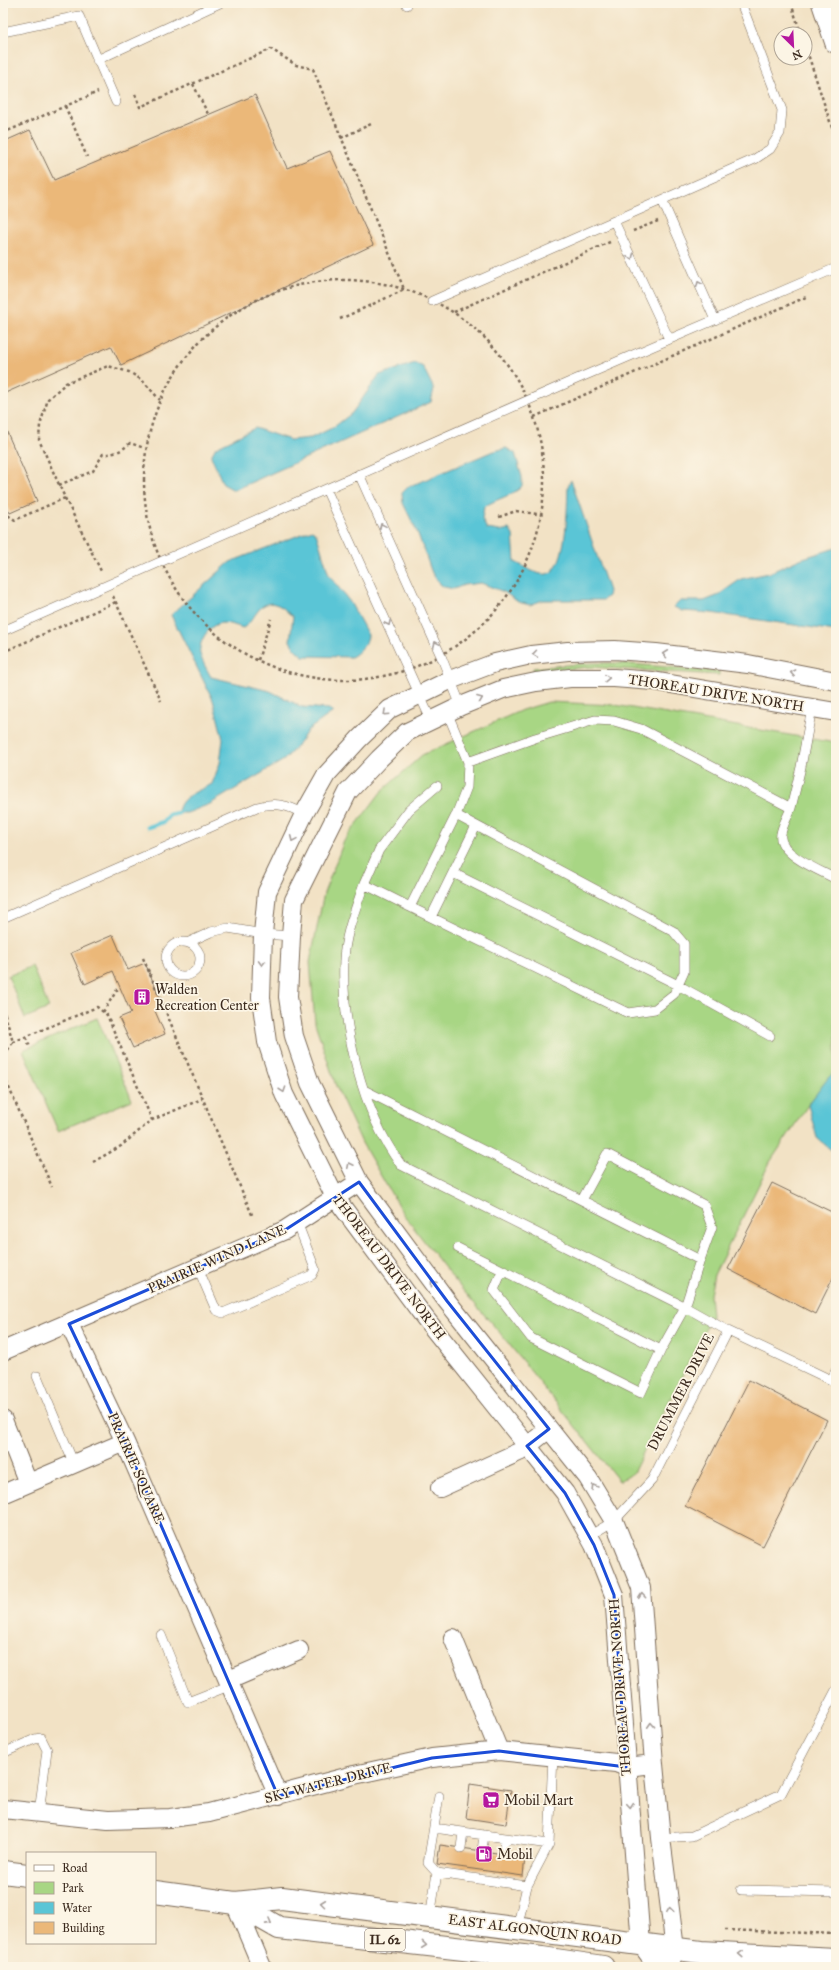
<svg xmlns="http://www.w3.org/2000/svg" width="839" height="1970" font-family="'IM FELL Great Primer',serif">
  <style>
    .green { fill: #a8d684; stroke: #728051 }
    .water { fill: #5ac5d6; stroke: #4a787a }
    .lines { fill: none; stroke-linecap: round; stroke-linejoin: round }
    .stream { stroke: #5ac5d6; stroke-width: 5 }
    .building { fill: #ebb879 }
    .lane-casing { stroke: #7b6a58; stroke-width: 10 }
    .street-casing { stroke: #7b6a58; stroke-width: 20 }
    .secondary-casing { stroke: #7b6a58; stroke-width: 24 }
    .primary-casing { stroke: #7b6a58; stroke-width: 24 }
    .path { stroke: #7b6a58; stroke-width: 2.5; stroke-dasharray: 3 3; stroke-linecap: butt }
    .lane { stroke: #fff; stroke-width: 9 }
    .street { stroke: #fff; stroke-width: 18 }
    .secondary { stroke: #fff; stroke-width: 22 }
    .primary { stroke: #fff; stroke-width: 22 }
    .oneway { stroke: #a79f9a }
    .marked { fill: none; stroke: #1d4ed8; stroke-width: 3; stroke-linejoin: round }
    .labels { text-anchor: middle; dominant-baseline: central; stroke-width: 3.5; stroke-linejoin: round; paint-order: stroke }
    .shield { fill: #fcf5e5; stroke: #75675a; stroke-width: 1 }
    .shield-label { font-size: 13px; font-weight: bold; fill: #3b2a1e }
    .street-label { font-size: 14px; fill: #3b2a1e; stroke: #fcf5e5 }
    .poi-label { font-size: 14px; fill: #3b2a1e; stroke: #fcf5e5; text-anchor: start }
  </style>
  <rect width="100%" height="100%" fill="#fcf5e5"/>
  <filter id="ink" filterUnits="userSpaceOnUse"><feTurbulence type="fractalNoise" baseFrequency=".025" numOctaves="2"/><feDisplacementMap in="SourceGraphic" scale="8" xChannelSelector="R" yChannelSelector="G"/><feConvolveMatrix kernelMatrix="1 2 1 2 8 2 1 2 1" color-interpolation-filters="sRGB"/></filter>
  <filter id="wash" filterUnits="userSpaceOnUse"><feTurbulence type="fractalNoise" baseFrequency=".012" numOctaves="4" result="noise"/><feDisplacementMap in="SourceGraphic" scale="16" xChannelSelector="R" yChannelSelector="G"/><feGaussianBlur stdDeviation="0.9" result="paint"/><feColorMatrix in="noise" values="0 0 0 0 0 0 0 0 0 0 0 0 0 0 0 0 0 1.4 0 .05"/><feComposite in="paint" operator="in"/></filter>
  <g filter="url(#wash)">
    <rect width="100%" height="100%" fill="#f2e2c5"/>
    <path class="green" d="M591 663H616L719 671V675L590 667 534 672 533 668Z
      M549 702 615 705 836 743V1072L808 1105 770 1162 714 1275 710 1295 712 1316 633 1473 619 1481 500 1333 455 1281 403 1214 362 1143 336 1086 315 1023 310 962 324 893 344 841 381 792 422 755 522 710Z
      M32 966 49 1008 25 1018 8 976Z
      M97 1018 132 1100 58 1131 23 1050Z"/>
    <path class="water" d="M415 363 423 367 434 389 431 402 234 490 223 484 211 456 216 447 255 428 290 440 311 438 334 427 352 413 379 375Z
      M506 448 515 453 522 477V486C515 495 495 499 484 507L482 519 487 529 499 531 509 529 513 535 515 562C524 566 537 576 547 574 568 569 567 504 568 486L571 480 609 591 608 596 603 600H543L530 605 518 602 504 592 481 583 464 585 454 589 444 587 439 583 432 573 418 534 403 503 402 493 408 487 491 452Z
      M312 530 316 533 329 575 350 602 368 635C368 643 358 654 351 657L303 656 295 649 290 641 293 616C287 613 284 607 278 605 259 597 257 619 243 628 237 626 229 623 222 623 209 624 198 642 200 654 202 661 207 670 211 677L270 691 302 707 329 709 333 712 308 730 297 746 284 760 210 804 187 813H178C179 796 199 791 212 784L220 763 223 739 213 700 171 615 230 562Z
      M836 548V631L711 613 682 611 674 607 680 601H704L717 596 741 579 769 573 800 559Z
      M836 1071V1154L817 1138 808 1105 828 1078Z"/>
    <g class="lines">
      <path class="stream" d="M148 827 163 822 169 815 178 813"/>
    </g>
    <g id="blocks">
      <path class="building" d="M255 95 287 168 330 151 373 245 121 365 111 346 3 394V142L30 130 54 180Z
        M3 423 37 501 10 513 3 500Z
        M113 935 128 970 145 963 164 1007 155 1011 165 1034 133 1048 119 1018 131 1013 113 971 85 984 71 953Z
        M772 1183 836 1214V1272L815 1314 728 1269Z
        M749 1380 827 1420 763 1546 685 1506Z
        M470 1784 511 1790 506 1824 466 1818Z
        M440 1845 525 1857 523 1876 437 1864Z"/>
    </g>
  </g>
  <g filter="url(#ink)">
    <use href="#blocks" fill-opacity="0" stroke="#7b6a58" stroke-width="1"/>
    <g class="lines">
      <g class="lane-casing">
        <path id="lane" d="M406 3 407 5
          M3 32 79 16 116 102
          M97 60 220 3
          M662 200 715 320
          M614 221 669 339
          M432 301 755 159 770 149 780 133 782 110 741 3
          M359 474 441 656 461 706
          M326 489 431 720
          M3 631 572 381 836 268
          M468 762 535 738 595 720 614 721 641 729 791 808C788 816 782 826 781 834 777 854 821 871 836 879
          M437 786 409 810 379 850 364 884 410 907 456 815 467 787 468 762 447 712
          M791 808 801 767 812 708
          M453 873 678 985 770 1036
          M364 884C356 908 345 934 344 960 341 1025 362 1112 401 1165L685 1307 728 1331
          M410 907 628 1013 655 1009 674 994 684 972V944L673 931 456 815
          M431 917 476 826
          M3 918 257 807C275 802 288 805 304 814
          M166 959a17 17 0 1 1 34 0a17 17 0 1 1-34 0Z
          M189 942 211 932 228 928 263 934 291 936
          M364 1090 700 1260 685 1307 661 1350 641 1393 531 1338 494 1290 502 1271
          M582 1200 607 1154 704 1205 712 1227 700 1260
          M458 1248 661 1350
          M198 1268 216 1310 223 1313 312 1275 315 1269 297 1222
          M37 1376 74 1464
          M589 1536 614 1521 652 1480 728 1331 831 1380 836 1371
          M161 1635 188 1702 231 1685
          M3 1753 35 1739 41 1738 47 1750 39 1813
          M434 1828 549 1844
          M661 1838 692 1836 781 1794 836 1690
          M461 1848 463 1832
          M482 1851 484 1835
          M503 1853 505 1838
          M437 1873 527 1886
          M741 1890 836 1892
          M430 1917 437 1873 428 1863 439 1796
          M517 1928 527 1886 549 1844 553 1756"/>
      </g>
      <g class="street-casing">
        <path id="street" d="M69 1324 125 1442 278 1796
          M3 1351 285 1230 359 1182
          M3 1420 28 1483
          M440 1488 521 1451 549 1429
          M3 1494 125 1442
          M453 1638 499 1751
          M229 1680 299 1650
          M3 1809 108 1820 170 1818 209 1813 354 1775 432 1758 499 1751 616 1763 626 1767 654 1764
          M235 1903 262 1967
          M658 1967 641 1944 614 1595 594 1545 565 1493 425 1318 335 1197 284 1094 267 1042 261 998 263 934 267 892 304 814 326 775 359 739 390 709 450 680 495 663 531 655 568 651 615 650 656 653 748 664 836 681
          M669 1967 675 1949 661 1838 654 1764 641 1588 614 1521 588 1478 447 1301 359 1182 310 1083 294 1036 288 997 291 936 294 900 348 792 379 759 407 732 461 706 503 689 536 682 570 678H614L653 681 836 712"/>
      </g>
      <g class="secondary-casing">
        <path id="secondary" d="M823 3 836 42"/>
      </g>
      <g class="primary-casing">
        <path id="primary" d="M3 1872 27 1875
          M155 1892 235 1903 282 1898 701 1952 836 1959
          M235 1903 279 1928 542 1958 603 1967"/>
      </g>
      <path class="path" d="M791 3 801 34
        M805 45 836 140
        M193 84 208 114
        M135 94 140 107 271 49 296 65 313 69 404 289
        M65 106 87 157
        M3 133 98 92
        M341 138 371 124
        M633 231 658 221
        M144 480a200 200 0 1 1 400 0a200 200 0 1 1-400 0Z
        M454 312 610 242
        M340 319 404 290
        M534 417 806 297
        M59 485 93 471 103 454C116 454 121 451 130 443L144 448
        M65 498 102 573
        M3 512 15 520 65 498 39 440 40 425 48 399 66 383 108 366 129 372 142 380 160 400
        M499 517 516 511 544 515
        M113 596 161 701
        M3 652 116 602
        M258 660 271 619
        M143 958 253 1217
        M3 1008 13 1042 5 1054 3 1063 7 1083 52 1187
        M103 1012 119 987
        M26 1037 30 1047
        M13 1042 97 1007 107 1015 152 1120
        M93 1162 121 1146 152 1120 202 1099
        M725 1930 836 1934"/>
      <use href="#lane" class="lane"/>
      <use href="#street" class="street"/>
      <use href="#secondary" class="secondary"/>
      <use href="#primary" class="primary"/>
    </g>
    <defs><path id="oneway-chevron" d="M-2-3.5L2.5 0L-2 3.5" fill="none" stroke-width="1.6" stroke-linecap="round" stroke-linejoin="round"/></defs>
    <g class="oneway">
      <use href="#oneway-chevron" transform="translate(631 257) rotate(65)"/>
      <use href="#oneway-chevron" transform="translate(699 284) rotate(-114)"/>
      <use href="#oneway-chevron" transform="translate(382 526) rotate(-114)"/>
      <use href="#oneway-chevron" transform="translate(388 623) rotate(65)"/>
      <use href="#oneway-chevron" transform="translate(436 644) rotate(-114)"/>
      <use href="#oneway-chevron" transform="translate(535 654) rotate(172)"/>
      <use href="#oneway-chevron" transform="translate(665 654) rotate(-173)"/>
      <use href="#oneway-chevron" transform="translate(793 673) rotate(-169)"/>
      <use href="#oneway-chevron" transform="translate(607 678) rotate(-1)"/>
      <use href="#oneway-chevron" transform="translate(480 699) rotate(-21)"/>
      <use href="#oneway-chevron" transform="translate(386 713) rotate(137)"/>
      <use href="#oneway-chevron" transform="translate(293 839) rotate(114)"/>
      <use href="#oneway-chevron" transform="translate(262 963) rotate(91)"/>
      <use href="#oneway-chevron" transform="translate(283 1090) rotate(71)"/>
      <use href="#oneway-chevron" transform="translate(350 1165) rotate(-116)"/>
      <use href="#oneway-chevron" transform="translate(433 1283) rotate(-127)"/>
      <use href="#oneway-chevron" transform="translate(514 1385) rotate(-129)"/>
      <use href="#oneway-chevron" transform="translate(594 1487) rotate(-121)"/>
      <use href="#oneway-chevron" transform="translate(642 1596) rotate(-95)"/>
      <use href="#oneway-chevron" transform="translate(651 1725) rotate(-93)"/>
      <use href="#oneway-chevron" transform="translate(630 1805) rotate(85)"/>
      <use href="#oneway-chevron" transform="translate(323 1903) rotate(-173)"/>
      <use href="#oneway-chevron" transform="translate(670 1910) rotate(-97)"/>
      <use href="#oneway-chevron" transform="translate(269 1922) rotate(29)"/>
      <use href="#oneway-chevron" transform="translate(424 1945) rotate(6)"/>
      <use href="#oneway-chevron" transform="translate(741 1954) rotate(-177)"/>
    </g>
  </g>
  <path class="marked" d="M359 1182 447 1301 549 1429 527 1446 565 1493 594 1545 614 1595 626 1767 499 1751 432 1758 278 1796 125 1442 69 1324 285 1230Z"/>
  <defs>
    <g id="building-square" transform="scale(0.9)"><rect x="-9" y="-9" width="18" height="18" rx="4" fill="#b5179e" stroke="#fcf5e5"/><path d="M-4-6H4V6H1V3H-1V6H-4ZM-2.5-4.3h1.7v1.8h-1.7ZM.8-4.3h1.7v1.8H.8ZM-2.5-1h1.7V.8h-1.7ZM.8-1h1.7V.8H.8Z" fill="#fff"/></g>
    <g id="supermarket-square" transform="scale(0.9)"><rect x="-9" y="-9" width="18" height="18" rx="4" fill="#b5179e" stroke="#fcf5e5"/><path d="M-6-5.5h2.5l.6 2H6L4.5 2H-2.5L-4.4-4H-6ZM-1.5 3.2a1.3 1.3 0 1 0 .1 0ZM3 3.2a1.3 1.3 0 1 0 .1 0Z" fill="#fff"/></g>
    <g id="fuel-square" transform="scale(0.9)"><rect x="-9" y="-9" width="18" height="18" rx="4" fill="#b5179e" stroke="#fcf5e5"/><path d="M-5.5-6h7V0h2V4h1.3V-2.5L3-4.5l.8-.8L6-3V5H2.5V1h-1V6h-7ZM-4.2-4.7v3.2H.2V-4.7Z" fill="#fff"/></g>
  </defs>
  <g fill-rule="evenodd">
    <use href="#building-square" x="142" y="997"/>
    <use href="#supermarket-square" x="491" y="1800"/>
    <use href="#fuel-square" x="484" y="1854"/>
  </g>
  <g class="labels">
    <rect class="shield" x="365" y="1929" width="40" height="22" rx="3"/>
    <g class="shield-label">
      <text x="385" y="1940">IL 62</text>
    </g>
    <g class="street-label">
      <text transform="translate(716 693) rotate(9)">THOREAU DRIVE NORTH</text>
      <text transform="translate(217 1259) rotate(-24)">PRAIRIE WIND LANE</text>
      <text transform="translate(389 1267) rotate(53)">THOREAU DRIVE NORTH</text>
      <text transform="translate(681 1392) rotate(-63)">DRUMMER DRIVE</text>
      <text transform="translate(136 1468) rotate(66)">PRAIRIE SQUARE</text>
      <text transform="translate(620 1687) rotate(-94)">THOREAU DRIVE NORTH</text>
      <text transform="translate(328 1783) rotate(-14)">SKY WATER DRIVE</text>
      <text transform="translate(535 1930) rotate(7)">EAST ALGONQUIN ROAD</text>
    </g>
    <g class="poi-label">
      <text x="155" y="989">Walden<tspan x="155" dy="16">Recreation Center</tspan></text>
      <text x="504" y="1800">Mobil Mart</text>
      <text x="497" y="1854">Mobil</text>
    </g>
  </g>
  <rect width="839" height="1970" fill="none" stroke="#fcf5e5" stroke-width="16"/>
  <rect x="26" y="1852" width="130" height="92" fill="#fcf5e5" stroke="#afa495"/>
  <rect x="34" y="1865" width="20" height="6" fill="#ffffff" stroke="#afa495"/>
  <text x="62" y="1872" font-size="12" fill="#3b2a1e">Road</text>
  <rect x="34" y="1882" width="20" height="12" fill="#a8d684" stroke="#afa495"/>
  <text x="62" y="1892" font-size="12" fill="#3b2a1e">Park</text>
  <rect x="34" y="1902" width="20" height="12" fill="#5ac5d6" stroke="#afa495"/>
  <text x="62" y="1912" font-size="12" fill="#3b2a1e">Water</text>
  <rect x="34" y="1922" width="20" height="12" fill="#ebb879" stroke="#afa495"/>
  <text x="62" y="1932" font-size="12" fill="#3b2a1e">Building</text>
  <g transform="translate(793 46) rotate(156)"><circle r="19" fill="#fcf5e5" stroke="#afa495"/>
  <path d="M0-3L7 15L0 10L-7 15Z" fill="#b5179e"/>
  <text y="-6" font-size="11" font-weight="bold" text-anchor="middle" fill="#3b2a1e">N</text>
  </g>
</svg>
